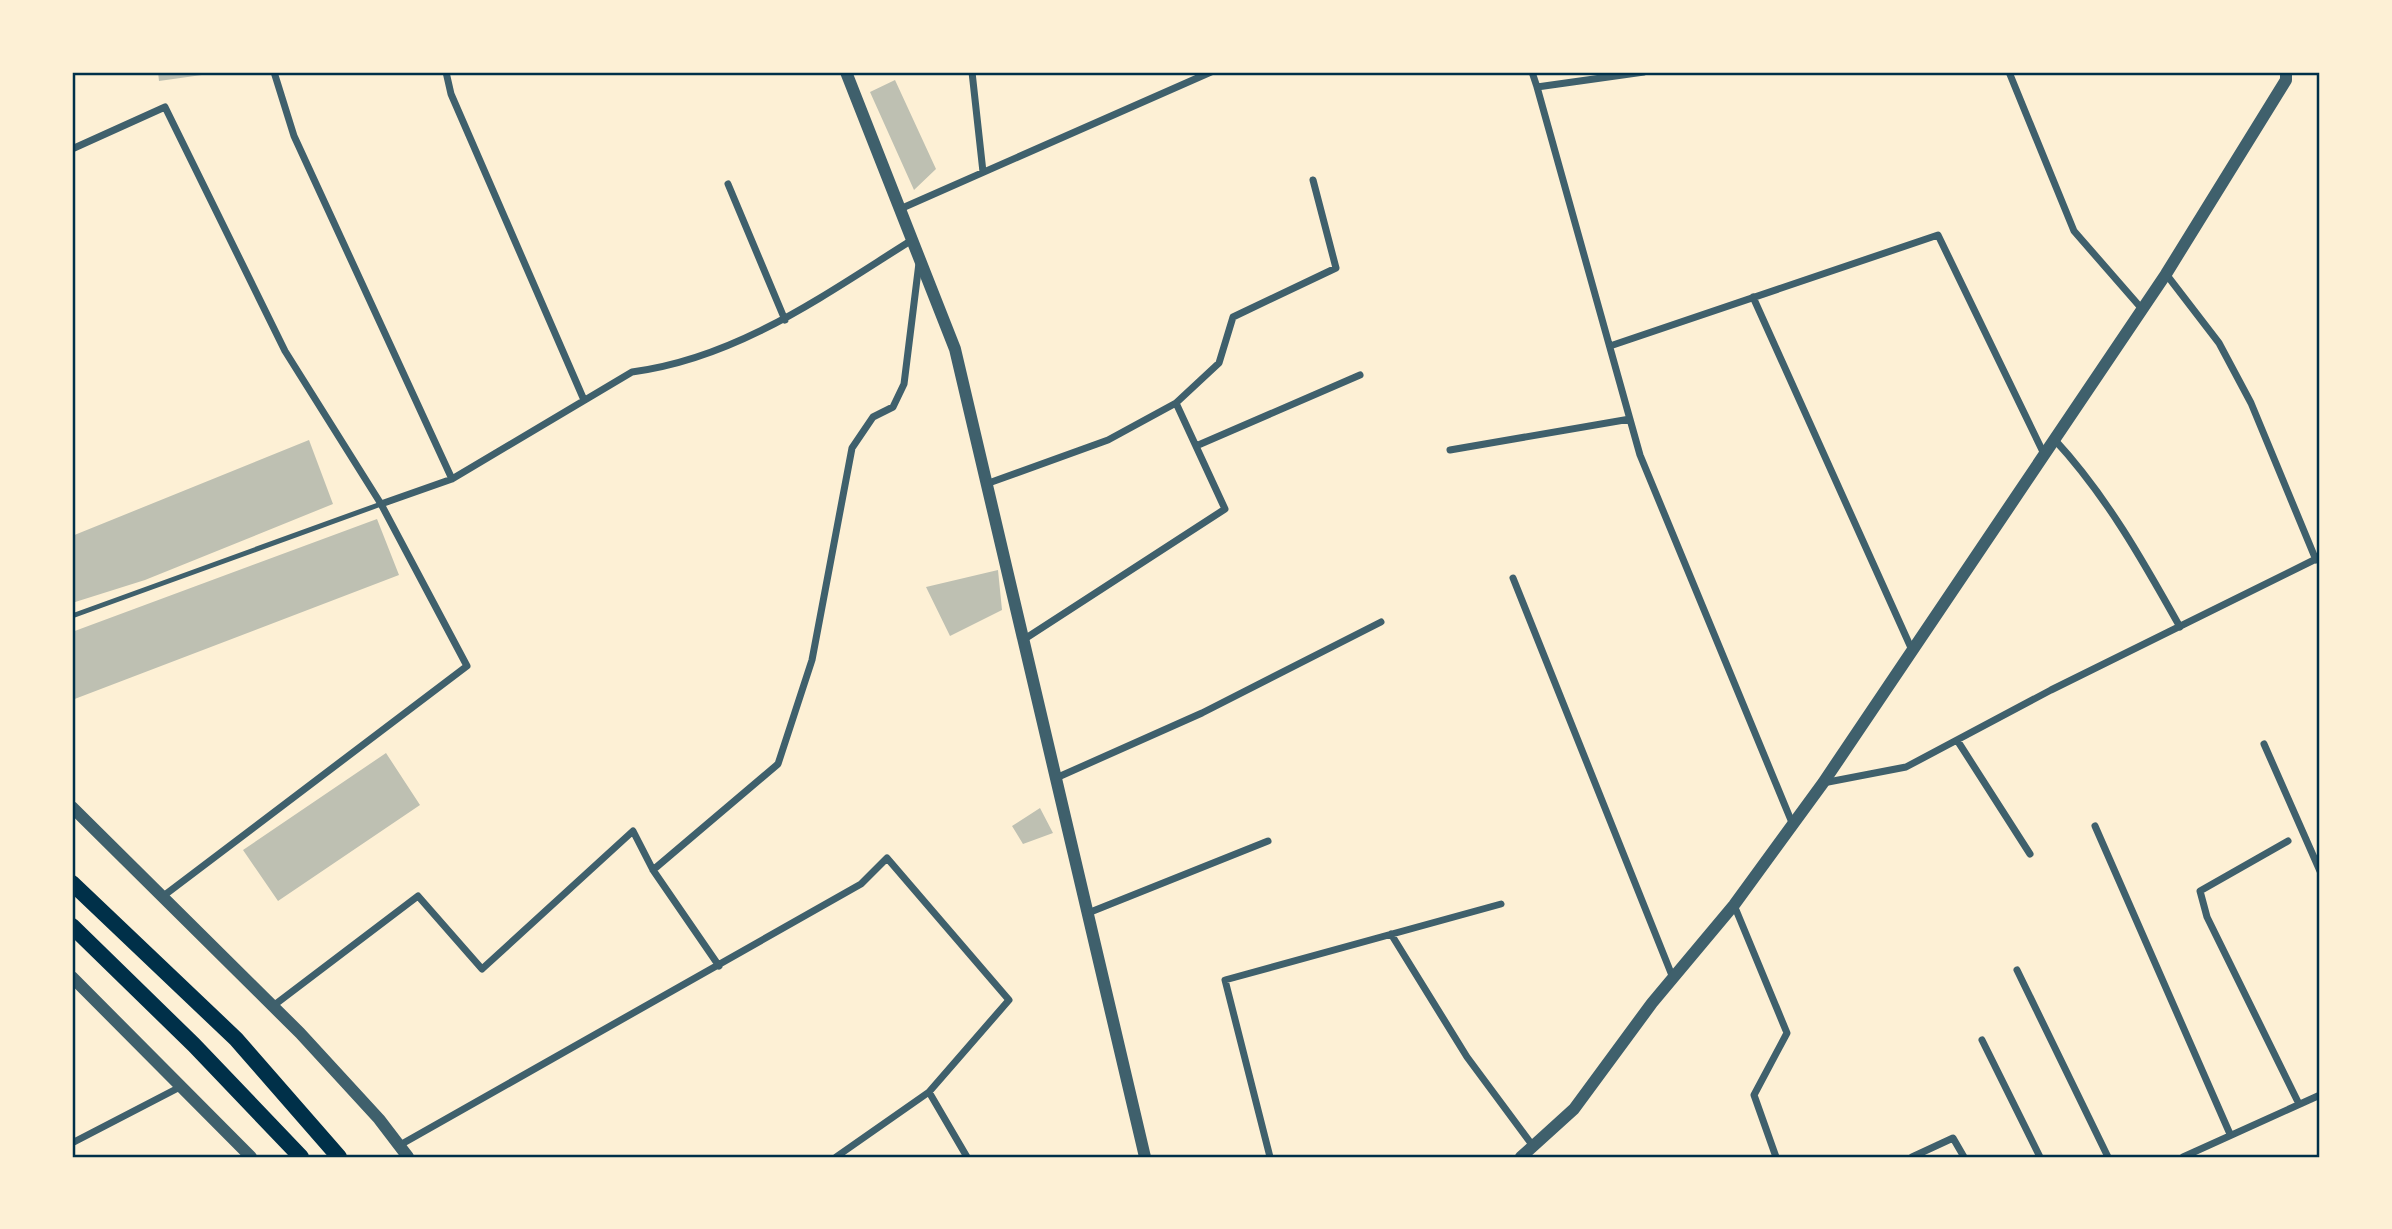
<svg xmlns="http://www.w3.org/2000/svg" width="2392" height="1229" font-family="'PT Sans Narrow',sans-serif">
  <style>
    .building { fill: #bec0b2 }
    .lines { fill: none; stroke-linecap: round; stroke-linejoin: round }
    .service { stroke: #3f606c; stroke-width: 5 }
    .minor { stroke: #3f606c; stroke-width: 7 }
    .tertiary { stroke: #3f606c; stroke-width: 12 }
    .trunk { stroke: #003049; stroke-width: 16 }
    .neatline { fill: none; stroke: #003049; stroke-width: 2.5 }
  </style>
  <rect width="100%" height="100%" fill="#fdf0d5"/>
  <path class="building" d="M158 72H216V73L159 81Z
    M895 80 936 169 914 190 870 92Z
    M309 440 333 504 145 580 72 603V536Z
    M377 519 399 575 72 700V632Z
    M998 570 1002 610 950 636 926 587Z
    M386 753 420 805 278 901 243 850Z
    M1040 808 1053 833 1023 844 1012 826Z"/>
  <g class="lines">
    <path class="service" d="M72 616 381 504"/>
    <path class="minor" d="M274 72 294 136 452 479
      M446 72 451 94 584 400
      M972 72 983 172
      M1532 72 1537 87
      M1644 72 1537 87 1640 455 1793 825
      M2009 72 2074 231 2142 309
      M72 149 165 107 285 351 381 504
      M728 184 785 320
      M900 209 1211 72
      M2166 274 2219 343 2251 403 2316 560
      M1753 297 1912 650
      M1610 346 1938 235 2044 454
      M2054 439C2106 495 2143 561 2180 627
      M1196 446 1360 375
      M1450 450 1630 419
      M986 484 1108 440 1176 403 1219 363 1233 317 1336 268 1313 180
      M1513 578 1673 978
      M1023 640 1225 509 1176 403
      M1957 740 2030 854
      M2264 744 2320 871
      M1056 778 1202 713 1381 622
      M1823 783 1906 767 2051 690 2320 557
      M2095 826 2230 1134
      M2288 841 2200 891 2207 917 2299 1104
      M653 870 778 764 812 660 852 448 873 417 893 407 904 384 919 263
      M162 897 467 666 381 504 452 479 632 372C738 358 824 295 912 240
      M1734 905 1787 1033 1754 1095 1776 1157
      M1088 913 1268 841
      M1391 934 1467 1057 1533 1146
      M2017 970 2108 1157
      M273 1006 418 896 482 969 633 831 653 870 719 966
      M1982 1040 2040 1157
      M72 1143 182 1086
      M400 1145 861 884 887 858 1009 1000 929 1092
      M836 1157 929 1092 967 1157
      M1270 1157 1225 980 1501 904
      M1912 1157 1953 1138 1964 1157
      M2183 1157 2320 1095"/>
    <path class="tertiary" d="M846 72 955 349 1145 1157
      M72 807 300 1033 379 1119 408 1157
      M72 977 251 1157
      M1521 1157 1574 1109 1652 1003 1734 905 1823 783 2166 274 2286 80V72"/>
    <path class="trunk" d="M72 883 236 1039 339 1157
      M72 926 194 1045 301 1157"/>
  </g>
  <rect width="2392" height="1229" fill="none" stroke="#fdf0d5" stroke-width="147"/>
  <rect x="74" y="74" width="2244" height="1082" class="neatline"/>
</svg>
